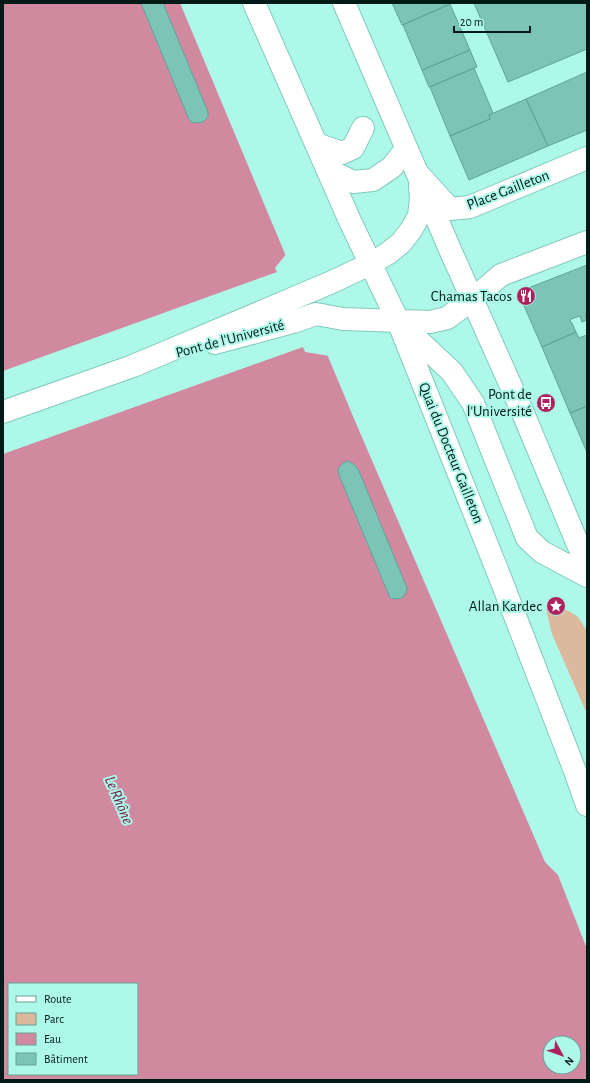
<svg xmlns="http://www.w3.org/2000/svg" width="590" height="1083" font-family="'Alegreya Sans',sans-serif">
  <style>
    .green { fill: #dcb99d }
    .water { fill: #d1899f; fill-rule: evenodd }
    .pier { fill: #aef8e9 }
    .building { fill: #7cc4b6; stroke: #5ca597 }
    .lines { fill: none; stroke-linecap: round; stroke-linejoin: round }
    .minor-casing { stroke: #81cabc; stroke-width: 24 }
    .primary-casing { stroke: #81cabc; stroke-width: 24 }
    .minor { stroke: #fff; stroke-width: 22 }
    .primary { stroke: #fff; stroke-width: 22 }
    .labels { text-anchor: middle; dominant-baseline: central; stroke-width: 4; stroke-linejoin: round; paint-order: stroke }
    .street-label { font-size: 15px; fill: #001b17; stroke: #aef8e9 }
    .poi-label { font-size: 15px; fill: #001b17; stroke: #aef8e9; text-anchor: end }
    .water-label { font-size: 16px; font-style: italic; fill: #752042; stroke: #aef8e9 }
  </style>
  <rect width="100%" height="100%" fill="#aef8e9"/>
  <path class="green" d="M557 608 569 611 578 617 587 631V714L552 634 546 609Z"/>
  <path class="water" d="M3 3H180L355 421 545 862 558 875 587 949V1080H3ZM9 984H137V1074H9ZM550 1043H574V1067H550Z"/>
  <path class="pier" d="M287 253 330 356 305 352 303 347 3 454V371L277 272 275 268Z"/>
  <path class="building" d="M141 3H163L208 112V117L203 122 197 123 191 122 188 117Z
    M392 3H450V4L402 25Z
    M474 3H587V49L508 82Z
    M450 4 470 50 422 70 403 25Z
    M470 50 477 67 429 87 422 70Z
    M474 68 493 113 489 115 490 119 450 136 430 87Z
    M587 72V130L548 146 526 99Z
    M526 99 548 146 469 180 450 136 490 119 489 115Z
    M587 265V313L585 314 587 320 582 322 580 316 571 319 570 322 572 323 576 332 542 347 518 292Z
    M576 332 579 338 587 335V406L570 413 542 347Z
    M548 397 553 409 547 411 542 399Z
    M587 406V452L570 413Z
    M348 461 355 465 359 471 407 588 406 593 402 598 397 599 390 598 339 475 338 469 343 463Z"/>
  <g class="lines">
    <g class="minor-casing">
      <path id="minor" d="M316 144 342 153 353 148 363 128
        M327 169 353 182 373 180 392 167 406 149
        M419 175 450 209 470 207 587 158
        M473 299 501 275 587 242"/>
    </g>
    <g class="primary-casing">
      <path id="primary" d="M254 3 350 221 398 321 503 585 575 771 587 805
        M344 3 452 254 523 413 587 566
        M403 326 452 372 473 403 527 538 542 552 559 561 587 576
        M215 343 293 322 316 314 343 319 430 322 447 318 473 299
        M3 412 133 366 332 282 370 264 387 254 401 243 411 230 419 216 421 198 420 185"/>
    </g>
    <use href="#minor" class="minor"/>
    <use href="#primary" class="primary"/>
  </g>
  <defs>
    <g id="restaurant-disc" transform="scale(1)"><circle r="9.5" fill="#ae225f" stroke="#aef8e9"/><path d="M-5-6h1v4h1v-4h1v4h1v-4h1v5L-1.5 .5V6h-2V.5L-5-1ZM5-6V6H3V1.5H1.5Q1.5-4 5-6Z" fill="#fff"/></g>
    <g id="bus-disc" transform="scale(1)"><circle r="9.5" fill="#ae225f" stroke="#aef8e9"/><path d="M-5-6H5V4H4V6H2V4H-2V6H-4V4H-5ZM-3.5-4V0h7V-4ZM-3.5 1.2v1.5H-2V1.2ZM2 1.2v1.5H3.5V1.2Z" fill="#fff"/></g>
    <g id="sight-disc" transform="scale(1)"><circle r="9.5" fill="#ae225f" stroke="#aef8e9"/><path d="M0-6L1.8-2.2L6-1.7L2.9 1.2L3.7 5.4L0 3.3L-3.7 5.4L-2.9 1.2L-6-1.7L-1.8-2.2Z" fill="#fff"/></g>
  </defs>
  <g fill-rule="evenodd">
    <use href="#restaurant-disc" x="526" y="296"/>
    <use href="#bus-disc" x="546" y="403"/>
    <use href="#sight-disc" x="556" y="606"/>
  </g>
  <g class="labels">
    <g class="street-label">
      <text transform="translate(508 190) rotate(-21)">Place Gailleton</text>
      <text transform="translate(230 339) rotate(-15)">Pont de l'Université</text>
      <text transform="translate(451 453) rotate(68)">Quai du Docteur Gailleton</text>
    </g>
    <g class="poi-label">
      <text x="512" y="296">Chamas Tacos</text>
      <text x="532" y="394">Pont de<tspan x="532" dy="17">l'Université</tspan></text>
      <text x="542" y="606">Allan Kardec</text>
    </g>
    <g class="water-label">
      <text transform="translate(119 800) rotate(67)">Le Rhône</text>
    </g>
  </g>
  <rect width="590" height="1083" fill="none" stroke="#001b17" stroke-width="8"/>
  <rect x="8" y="983" width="130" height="92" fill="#aef8e9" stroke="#68a095"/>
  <rect x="16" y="996" width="20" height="6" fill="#ffffff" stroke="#68a095"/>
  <text x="44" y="1003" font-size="12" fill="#001b17">Route</text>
  <rect x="16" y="1013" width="20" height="12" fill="#dcb99d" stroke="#68a095"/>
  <text x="44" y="1023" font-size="12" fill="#001b17">Parc</text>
  <rect x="16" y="1033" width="20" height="12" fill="#d1899f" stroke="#68a095"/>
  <text x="44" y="1043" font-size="12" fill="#001b17">Eau</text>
  <rect x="16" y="1053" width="20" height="12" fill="#7cc4b6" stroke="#68a095"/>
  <text x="44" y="1063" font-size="12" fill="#001b17">Bâtiment</text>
  <g transform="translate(562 1055) rotate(131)"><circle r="19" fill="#aef8e9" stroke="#68a095"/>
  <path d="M0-3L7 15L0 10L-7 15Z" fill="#ae225f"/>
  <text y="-6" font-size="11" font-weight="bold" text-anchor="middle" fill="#001b17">N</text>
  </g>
  <path d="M454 26v6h76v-6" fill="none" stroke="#001b17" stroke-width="2"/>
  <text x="460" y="26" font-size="12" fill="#001b17" stroke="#aef8e9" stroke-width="3" paint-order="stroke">20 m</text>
</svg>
